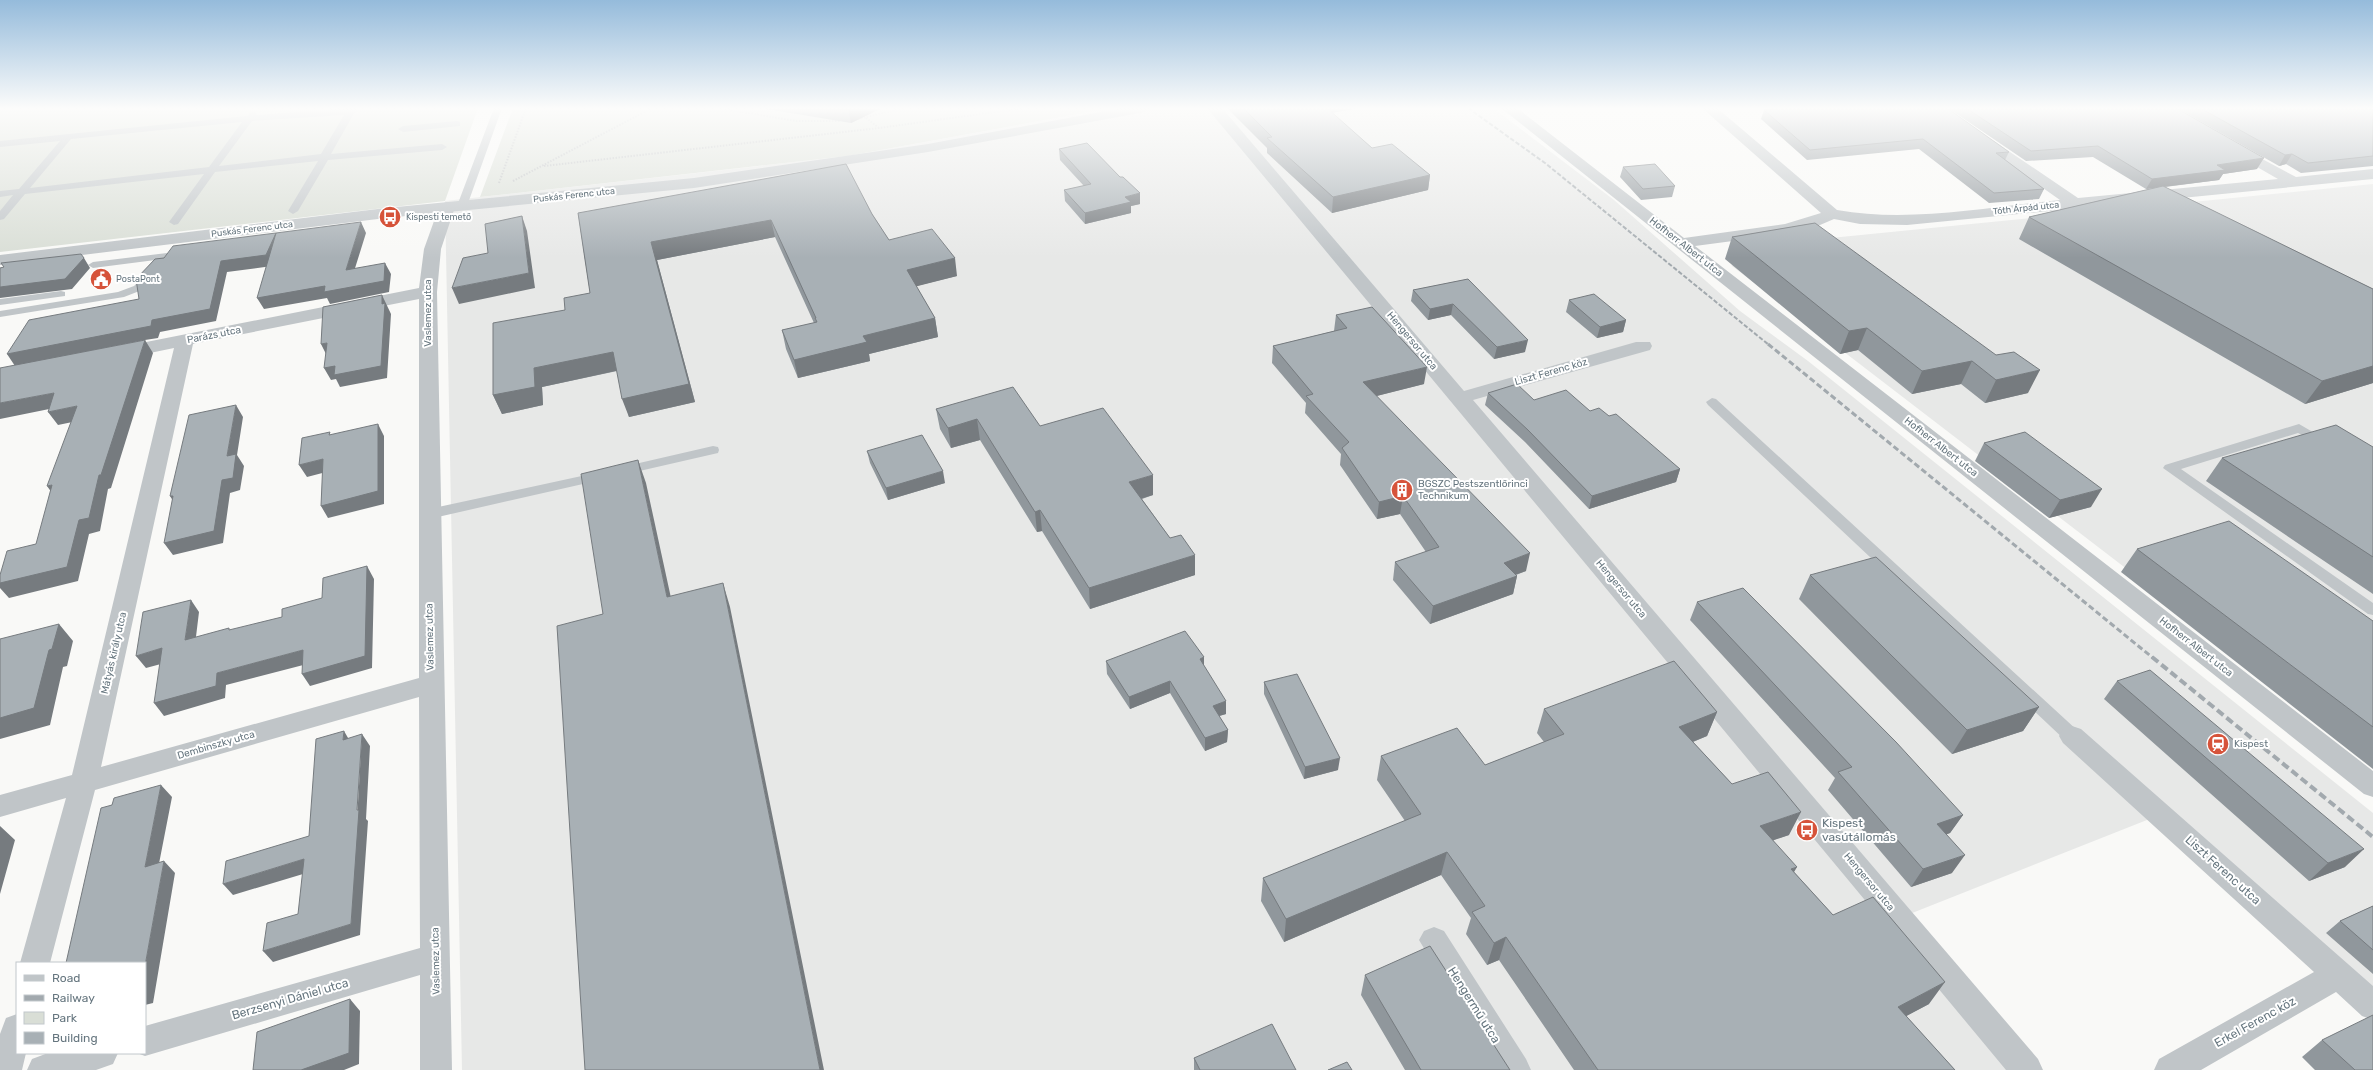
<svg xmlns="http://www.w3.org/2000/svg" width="2373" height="1070" font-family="Rubik,sans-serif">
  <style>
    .built { fill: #e7e8e7 }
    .green { fill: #d9ded6 }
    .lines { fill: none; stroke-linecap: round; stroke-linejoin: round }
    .path { stroke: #bbbec0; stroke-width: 2; stroke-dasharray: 1.5 1.5; stroke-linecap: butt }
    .service { fill: #c0c5c8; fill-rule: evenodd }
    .minor { fill: #c0c5c8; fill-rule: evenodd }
    .tertiary { fill: #c0c5c8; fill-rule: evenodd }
    .rail-far2 { stroke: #a2a9ae; stroke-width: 2; stroke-dasharray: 4.5 2; stroke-linecap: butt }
    .rail-far1 { stroke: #a2a9ae; stroke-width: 3; stroke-dasharray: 6 3; stroke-linecap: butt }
    .rail { stroke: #a2a9ae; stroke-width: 4; stroke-dasharray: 8 4; stroke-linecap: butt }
    .wall { fill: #90979c }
    .shaded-wall { fill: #767b7f }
    .building { fill: #a8b0b5; stroke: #767b7f }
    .labels { text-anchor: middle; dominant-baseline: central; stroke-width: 4; stroke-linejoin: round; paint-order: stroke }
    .far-street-label { font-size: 9px; fill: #66767f; stroke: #fff }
    .far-poi-label { font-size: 9px; fill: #66767f; stroke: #fff; text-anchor: start }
    .street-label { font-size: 10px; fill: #66767f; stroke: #fff }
    .poi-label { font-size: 10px; fill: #66767f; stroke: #fff; text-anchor: start }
    .near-poi-label { font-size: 12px; fill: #66767f; stroke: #fff; text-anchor: start }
    .near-street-label { font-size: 12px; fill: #66767f; stroke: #fff }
  </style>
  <rect width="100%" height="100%" fill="#f9f9f7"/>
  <path class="built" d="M1111 108H1493L1614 200 1740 311 1808 361 2373 813V1020L2152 818 1892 921 2015 1070H462L445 201 848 156Z
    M2373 184V758L1732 266 1730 258 1750 246Z"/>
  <path class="green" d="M0 108H478L445 201 0 252Z
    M513 108H1111L848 156 480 197Z"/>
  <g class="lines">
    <path class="path" d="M719 108 796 121H841
      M866 118 879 128
      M858 119 904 108
      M544 166 879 128 1024 108
      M513 181 652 108
      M499 183 526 108"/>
    <path class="service" d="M357 108 331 154 442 144 447 147 442 150 328 160 298 211 293 214 288 211 318 161 215 172 178 224 174 225 169 222 204 174 25 194 4 219 0 220V211L13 195 0 197V191L19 189 60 141 0 147V141L247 116 253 110 257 113 256 115ZM344 115 321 154 219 166 252 121ZM242 122 209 167 30 188 71 139Z
      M494 108H502L467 206 462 209 458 208 457 206Z
      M457 121 460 122V126L403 132 398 129 403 126Z
      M167 253 172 256 171 258 93 268 88 265 93 262Z
      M150 273 155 276 142 290 124 297 0 317V311L118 292 134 286 146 274Z
      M61 291 65 292V296L0 305V299Z
      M1712 398 1716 399 2078 731 2080 736 2078 741 2072 742 2066 741 1708 405 1706 402Z
      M2299 424 2330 442 2324 446 2298 433 2181 469 2373 603V615L2368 614 2163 468 2165 465Z
      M713 446 718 447 719 450 718 453 622 475 615 471 622 467Z
      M600 472 605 473 607 476 605 479 429 519 422 514 429 509Z"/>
    <path class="minor" d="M1207 108H1222L1464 391 1636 342H1650L1652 346 1650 350 1473 400 2038 1059 2043 1070H2006Z
      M1501 108H1517L1684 238 1785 224 1821 213 1702 108H1717L1837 210C1910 223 1987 207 2060 200L1929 108H1945L2078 198 2278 179 2231 152 2229 149 2231 146 2236 145 2296 177 2373 169V179L1907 225 1860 224 1834 219 1820 225 1785 234 1695 246 2373 771V797L2364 794Z
      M447 202 453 204 455 207 441 249 437 292 452 1070H420V975L145 1056 137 1053H145V1026L420 948 419 697 95 790 50 963H20L66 798 0 817V795L72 775 174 348 121 359 114 357 112 353 114 349 121 347 419 288 424 249 439 207 441 204ZM419 299V678L101 767 193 344Z
      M2072 726 2081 729 2373 986V1020L2362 1016 2336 992 2201 1070H2154L2159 1059 2314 972 2063 743 2059 736 2063 729Z
      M1434 927 1444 931 1526 1059 1531 1070H1497L1419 940 1424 931Z
      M17 1014V1053H26L22 1070H0V1034L6 1018Z
      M48 1053H118L113 1064 96 1070H27L32 1059Z"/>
    <path class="tertiary" d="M1122 108H1152L1145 112 928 152 694 188 386 218 0 265V255L386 208 694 178 928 144Z"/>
    <path class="rail-far2" d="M1468 108 1545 163 1769 345"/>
    <path class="rail-far1" d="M1768 344 2153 658"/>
    <path class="rail" d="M2152 657 2373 837"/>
  </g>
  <path class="wall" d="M760 108H882L851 123Z
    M1227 108H1359L1332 113 1372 148 1430 175 1428 190 1332 213 1267 153V148Z
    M1948 108H2176L2257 169 2223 174 2219 180 2165 187 2373 289V383L2305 404 2019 239 2029 217 2154 188 2146 189 2093 157 2026 161Z
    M2177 108H2373V166L2301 173 2286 164 2279 166Z
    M1764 110 2009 152 2005 160 2044 189 2039 199 1989 203 1919 149 1807 160 1761 119Z
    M1059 149 1140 204 1131 206V213L1085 224 1065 201 1064 190 1084 186 1060 160Z
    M1623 167 1675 186 1672 197 1641 200 1620 177Z
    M578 213 872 214 889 240 957 276 916 286 935 318 938 337 869 354 870 361 798 378 786 349 782 330 814 323 775 237 657 260 695 402 629 417 617 371 542 387 543 405 502 414 493 395 565 310 590 293Z
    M1815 223 2028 393 1985 403 1961 384 1912 394 1858 350 1840 354 1725 259 1732 237Z
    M1468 279 1525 352 1494 359 1451 315 1428 320 1411 301 1413 290Z
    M1569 300 1626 320 1623 332 1597 338 1566 312Z
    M1336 315 1424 384 1376 396 1526 571 1516 575 1517 576 1513 594 1430 624 1393 580 1395 562 1426 552 1400 514 1377 519 1340 465 1341 454 1305 413 1306 403 1272 363 1273 346 1334 331Z
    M1488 393 1534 400 1590 411 1609 416 1680 469 1676 482 1589 509 1525 442 1485 405Z
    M936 409 1040 426 1153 495 1142 499 1170 538 1195 575 1090 609 1042 531 1037 532 980 440 951 448 940 429Z
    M1984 443 2091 507 2049 518 1975 461Z
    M2373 447V594L2206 481 2222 458Z
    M867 451 945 483 888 500 870 463Z
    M2137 549 2373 621V769L2121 572Z
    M1810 575 2039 707 2023 731 1952 754 1799 599Z
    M1697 602 1963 815 1950 833 1947 834 1952 873 1911 887 1828 790 1835 778 1690 620Z
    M1204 657V666L1226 714 1219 716 1228 730 1227 742 1205 751 1170 693 1130 709 1107 674 1106 661Z
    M2117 681 2345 867 2309 881 2104 699Z
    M1264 682 1338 770 1304 779 1264 694Z
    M1544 709 1717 712 1707 736 1693 742 1732 784 1789 835 1773 840 1794 872 1833 915 1929 1004 1906 1016 1955 1070H1574L1499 960 1487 965 1466 934 1471 918 1441 875 1284 942 1261 901 1263 878 1405 821 1377 780 1381 756 1485 765 1544 742 1537 733Z
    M2373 906V974L2326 933 2340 921Z
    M1365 975 1510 1070H1405L1361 995Z
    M2322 1040 2373 1070H2315L2302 1057Z
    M1194 1058 1296 1070H1194Z"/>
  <path class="shaded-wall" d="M848 108H882L851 123Z
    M1318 108H1359L1318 115Z
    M2292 154 2286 164 2279 166 2285 155Z
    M2264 158 2257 169 2223 174 2219 180 2146 189 2152 179 2217 165Z
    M1430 175 1428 190 1332 213 1333 197Z
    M1140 193V204L1131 206V213L1085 224V213L1125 197Z
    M522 216 527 231 535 288 459 304 452 288 529 273Z
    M771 220 775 237 657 260 695 402 629 417 622 399 651 242Z
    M361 222 366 233 351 281 346 270Z
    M276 233 282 244 272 266 227 272 216 321 160 332 158 338 145 340 153 353 111 488 108 489 100 531 89 534 78 581 9 598 0 588V583L79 520 99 475 145 340 15 366 7 354 152 320 221 261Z
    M84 258 90 268 72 289 0 298V287Z
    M955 258 957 276 910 288 907 270Z
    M385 263 391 274 389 292 330 304 327 298 264 309 257 298Z
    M382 295 391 314 387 378 340 387 336 379 331 380 324 368 382 304Z
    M1453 304 1451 315 1428 320 1430 309Z
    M935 318 938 337 869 354 870 361 798 378 794 360 863 336Z
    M1626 320 1623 332 1597 338 1600 327Z
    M1867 328 1858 350 1840 354 1849 331Z
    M1528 340 1525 352 1494 359 1497 347Z
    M327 343V356L321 344Z
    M613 352 620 370 542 387 543 405 502 414 493 395 534 368Z
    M1972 361 1961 384 1912 394 1922 371Z
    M2373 366V383L2305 404 2322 381Z
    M1427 367 1424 384 1361 400 1363 382Z
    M2040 370 2028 393 1985 403 1996 380Z
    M54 393 64 406 0 419V403Z
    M236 405 243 417 237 455 244 466 240 490 230 493 223 543 173 555 164 543 222 480 227 456Z
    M77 406 87 419 58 425 48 412Z
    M977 419 980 440 951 448 948 428Z
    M378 424 384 436V504L328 518 321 506Z
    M323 459 330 471 307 477 299 465Z
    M638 460 646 483 676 621 667 597Z
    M1680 469 1676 482 1589 509 1592 496Z
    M943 471 945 483 888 500 886 488Z
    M1153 475V495L1130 502 1129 482Z
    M52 485 57 500 47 486Z
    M2102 489 2091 507 2049 518 2060 500Z
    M170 496H173L178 509Z
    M1403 496 1400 514 1377 519 1379 502Z
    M1040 510 1042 531 1037 532 1035 512Z
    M1530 553 1526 571 1500 580 1504 563Z
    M1195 555V575L1090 609 1089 588Z
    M367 566 374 579 372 668 310 686 302 674Z
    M1517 576 1513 594 1430 624 1433 606Z
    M723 583 730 607 824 1070H820Z
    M191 600 199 612 194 653 185 640Z
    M59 624 73 641 67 666 63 667 50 725 0 739V718L49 650Z
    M162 648 172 661 146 668 136 656Z
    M303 650 311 663 226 685 225 698 164 716 154 703 217 673Z
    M1204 657V670L1200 659Z
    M1170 681V693L1130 709 1129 697Z
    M1226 701V714L1212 718 1213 706Z
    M2039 707 2023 731 1952 754 1967 730Z
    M1717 712 1707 736 1670 751 1679 727Z
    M1228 730 1227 742 1205 751V738Z
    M344 731 351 743 343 740Z
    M362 734 370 746 366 819 368 821 360 935 273 962 263 951 351 924Z
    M1340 758 1338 770 1304 779 1305 767Z
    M161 785 172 797 156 879 145 867Z
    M1801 812 1789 835 1748 849 1760 826Z
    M1963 815 1950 833 1925 842 1937 824Z
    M0 826 15 840 0 894Z
    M2364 849 2345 867 2309 881 2328 863Z
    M1447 852 1441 875 1284 942 1286 919Z
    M1965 855 1952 873 1911 887 1923 869Z
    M304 859 313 871 233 895 223 884Z
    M164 861 175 873 153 1003 145 1005V966Z
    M1797 867 1784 889 1791 869Z
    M1506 937 1499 960 1487 965 1494 943Z
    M1945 982 1929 1004 1882 1029 1898 1007Z
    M350 999 360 1011 359 1064 344 1070H301Z"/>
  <path class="building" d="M1243 108H1327L1372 148 1392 144 1430 175 1333 197 1267 138 1272 137Z
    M1784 108H1947L2009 152 1996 153 2044 189 1994 193 1923 139 1810 150 1764 110Z
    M1966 108H2176L2264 158 2217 165 2225 170 2152 179 2098 146 2031 151Z
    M2200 108H2373V156L2308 163 2292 154 2285 155Z
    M1087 143 1120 177H1123L1140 193 1125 197 1131 202 1085 213 1064 190 1091 184 1059 149Z
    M846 164 872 214 889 240 932 229 955 258 907 270 935 318 863 336 867 342 794 360 782 330 817 322 815 318H816L771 220 651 242 689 384 622 399 613 352 534 368 535 387 493 395V323L565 310 564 298 590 293 578 213Z
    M1655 164 1675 186 1643 189 1623 167Z
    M2163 186 2373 289V366L2322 381 2029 217Z
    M522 216 529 273 452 288 463 258 488 253 485 224Z
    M361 222 346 270 385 263 384 281 324 292 325 286 257 298 276 233Z
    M1815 223 1996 355 2014 352 2040 370 1996 380 1972 361 1922 371 1867 328 1849 331 1732 237Z
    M276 233 266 255 221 261 210 309 152 320 151 326 7 354 29 320 139 299 136 279 155 259 164 258 173 246Z
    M81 254 84 258 65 279 0 287V268L4 267 1 263Z
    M1468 279 1528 340 1497 347 1453 304 1430 309 1413 290Z
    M1594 294 1626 320 1600 327 1569 300Z
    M382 295V304L385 303 381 366 334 375 335 366 324 368 327 343 321 344 323 307Z
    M1372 307 1427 367 1363 382 1530 553 1504 563 1517 576 1433 606 1395 562 1439 547 1403 496 1379 502 1342 448 1349 442 1306 396 1313 394 1273 346 1347 328 1336 315Z
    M145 340 101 475H99L89 518 79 520 67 567 0 583V575L7 551 36 544 52 485 47 486 77 406 48 412 54 393 0 403V368Z
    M1517 384 1534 400 1566 390 1590 411 1599 408 1609 416 1616 414 1680 469 1592 496 1528 430 1488 393Z
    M1013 387 1040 426 1103 408 1153 475 1129 482 1170 538 1181 535 1195 555 1089 588 1040 510 1035 512 977 419 948 428 936 409Z
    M236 405 227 456 236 454 233 478 222 480 214 531 164 543 173 496H170L189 415Z
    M378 424V491L321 506 323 459 299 465 302 438 330 432 329 435Z
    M2336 425 2373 447V557L2222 458Z
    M2025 432 2102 489 2060 500 1984 443Z
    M922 435 943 471 886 488 867 451Z
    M638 460 667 597 723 583 820 1070H585L557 626 603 614 581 474Z
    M2229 521 2373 621V727L2137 549Z
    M1876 557 2039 707 1967 730 1810 575Z
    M367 566 365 656 302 674 303 650 217 673 216 686 154 703 162 648 136 656 143 612 191 600 185 640 229 628V630L282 617V609L322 598 323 578Z
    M1743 588 1896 742 1963 815 1937 824 1965 855 1923 869 1838 772 1852 767 1697 602Z
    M59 624 52 649 49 650 34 708 0 718V639Z
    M1185 631 1204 657 1200 659 1226 701 1213 706 1228 730 1205 738 1170 681 1129 697 1106 661Z
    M1674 661 1717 712 1679 727 1732 784 1768 772 1801 812 1760 826 1797 867 1791 869 1833 915 1873 897 1945 982 1898 1007 1955 1070H1598L1506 937 1494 943 1472 912 1485 906 1447 852 1286 919 1263 878 1421 814 1381 756 1457 728 1485 765 1564 734 1544 709Z
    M2150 670 2364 849 2328 863 2117 681Z
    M1297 674 1340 758 1305 767 1264 682Z
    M344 731 343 740 362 734 357 810H359L351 924 263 951 267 923 298 914 304 859 223 884 226 861 309 836 316 739Z
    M161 785 145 867 164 861 145 966V963H66L101 808 112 805 114 798Z
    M2373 906V950L2340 921Z
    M1430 946 1510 1070H1421L1365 975Z
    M350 999 349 1053 301 1070H253L257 1032Z
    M2373 1015V1070H2355L2322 1040Z
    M1272 1024 1296 1070H1200L1194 1058Z
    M1347 1062 1352 1070H1328Z"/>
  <linearGradient id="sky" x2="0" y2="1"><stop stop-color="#95bbdb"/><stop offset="0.42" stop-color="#fcfcfb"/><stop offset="1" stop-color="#fcfcfb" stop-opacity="0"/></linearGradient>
  <rect width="2373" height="258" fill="url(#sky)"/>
  <defs>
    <g id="bus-disc" transform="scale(1.15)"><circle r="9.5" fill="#d6533a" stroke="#fff"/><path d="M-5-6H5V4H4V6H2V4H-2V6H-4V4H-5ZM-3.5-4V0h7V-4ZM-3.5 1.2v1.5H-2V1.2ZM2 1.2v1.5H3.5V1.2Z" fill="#fff"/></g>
    <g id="civic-disc" transform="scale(1.15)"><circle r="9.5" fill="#d6533a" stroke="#fff"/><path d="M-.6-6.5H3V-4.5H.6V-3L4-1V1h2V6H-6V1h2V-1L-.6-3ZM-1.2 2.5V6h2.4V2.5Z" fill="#fff"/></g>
    <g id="building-disc" transform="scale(1.15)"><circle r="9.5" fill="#d6533a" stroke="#fff"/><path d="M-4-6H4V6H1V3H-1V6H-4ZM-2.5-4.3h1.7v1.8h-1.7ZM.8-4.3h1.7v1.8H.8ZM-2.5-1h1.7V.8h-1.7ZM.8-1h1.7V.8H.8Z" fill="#fff"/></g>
    <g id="station-disc" transform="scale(1.15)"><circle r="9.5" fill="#d6533a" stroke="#fff"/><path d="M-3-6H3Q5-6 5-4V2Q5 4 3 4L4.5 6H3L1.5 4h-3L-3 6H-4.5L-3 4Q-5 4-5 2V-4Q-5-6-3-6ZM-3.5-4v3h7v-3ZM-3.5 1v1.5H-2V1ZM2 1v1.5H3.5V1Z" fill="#fff"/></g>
  </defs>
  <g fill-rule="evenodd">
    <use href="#bus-disc" x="390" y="217"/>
    <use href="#civic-disc" x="101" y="279"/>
    <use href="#building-disc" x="1402" y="490"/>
    <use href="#station-disc" x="2218" y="744"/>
    <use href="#bus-disc" x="1807" y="830"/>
  </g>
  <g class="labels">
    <g class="far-street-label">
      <text transform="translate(574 195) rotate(-6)">Puskás Ferenc utca</text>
      <text transform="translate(2026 208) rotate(-6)">Tóth Árpád utca</text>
      <text transform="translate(252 229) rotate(-7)">Puskás Ferenc utca</text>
    </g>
    <g class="far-poi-label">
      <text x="406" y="217">Kispesti temető</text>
      <text x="116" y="279">PostaPont</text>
    </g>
    <g class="street-label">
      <text transform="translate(1686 247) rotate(38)">Hofherr Albert utca</text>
      <text transform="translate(428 313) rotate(-90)">Vaslemez utca</text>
      <text transform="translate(214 335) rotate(-11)">Parázs utca</text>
      <text transform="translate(1412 341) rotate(50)">Hengersor utca</text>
      <text transform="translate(1551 372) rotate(-16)">Liszt Ferenc köz</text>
      <text transform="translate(1941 447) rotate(38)">Hofherr Albert utca</text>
      <text transform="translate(1621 589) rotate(50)">Hengersor utca</text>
      <text transform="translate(430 637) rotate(-91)">Vaslemez utca</text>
      <text transform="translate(2196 647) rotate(38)">Hofherr Albert utca</text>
      <text transform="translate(114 653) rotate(-77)">Mátyás király utca</text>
      <text transform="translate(216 745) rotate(-16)">Dembinszky utca</text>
      <text transform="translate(1869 882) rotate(50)">Hengersor utca</text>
      <text transform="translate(436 961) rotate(-91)">Vaslemez utca</text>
    </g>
    <g class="poi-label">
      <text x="1418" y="484">BGSZC Pestszentlőrinci<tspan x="1418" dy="12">Technikum</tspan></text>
      <text x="2234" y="744">Kispest</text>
    </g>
    <g class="near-poi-label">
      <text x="1822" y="823">Kispest<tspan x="1822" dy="14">vasútállomás</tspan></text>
    </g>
    <g class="near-street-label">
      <text transform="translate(2223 870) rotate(42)">Liszt Ferenc utca</text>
      <text transform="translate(290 999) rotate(-16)">Berzsenyi Dániel utca</text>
      <text transform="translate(1474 1005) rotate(58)">Hengermű utca</text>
      <text transform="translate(2255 1022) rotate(-29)">Erkel Ferenc köz</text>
    </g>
  </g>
  <rect x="16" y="962" width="130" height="92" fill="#ffffff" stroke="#c2c8cc"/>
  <rect x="24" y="975" width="20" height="6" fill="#c0c5c8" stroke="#c2c8cc"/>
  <text x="52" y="982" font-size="12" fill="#66767f">Road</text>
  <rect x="24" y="995" width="20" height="6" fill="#a2a9ae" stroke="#c2c8cc"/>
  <text x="52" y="1002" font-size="12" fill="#66767f">Railway</text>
  <rect x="24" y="1012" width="20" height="12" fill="#d9ded6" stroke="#c2c8cc"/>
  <text x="52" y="1022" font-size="12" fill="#66767f">Park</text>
  <rect x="24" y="1032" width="20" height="12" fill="#a8b0b5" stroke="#c2c8cc"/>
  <text x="52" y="1042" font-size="12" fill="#66767f">Building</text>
</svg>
